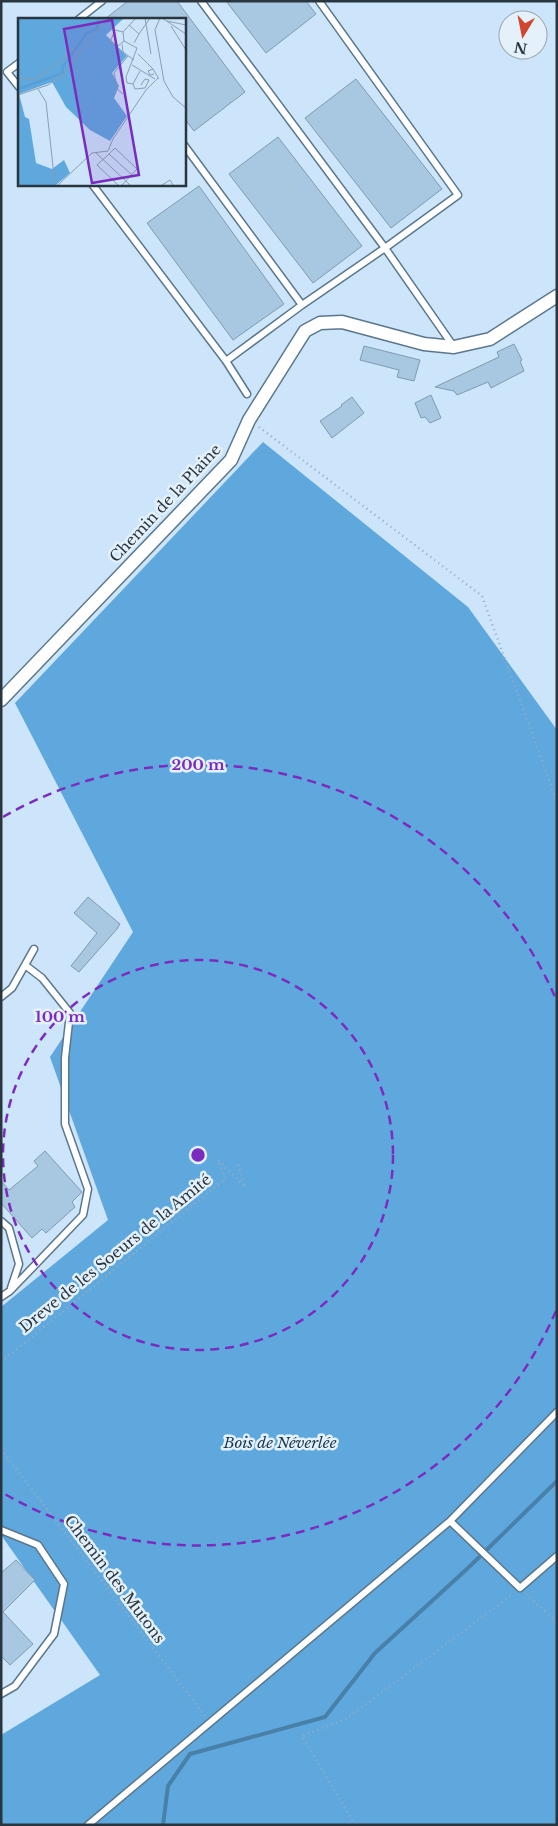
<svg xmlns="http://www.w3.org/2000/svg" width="558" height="1826" font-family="'Libre Baskerville',serif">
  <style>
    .forest { fill: #5fa8de }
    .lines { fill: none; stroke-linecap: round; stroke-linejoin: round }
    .stream { stroke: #4980a8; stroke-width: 4 }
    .building { fill: #a8c7e0; stroke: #7e9bb3 }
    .lane-casing { stroke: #5a778d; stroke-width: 9 }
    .street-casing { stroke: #5a778d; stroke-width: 15 }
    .path { stroke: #97acbd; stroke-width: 2.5; stroke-dasharray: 1 4; stroke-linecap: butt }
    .lane { stroke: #fff; stroke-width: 6 }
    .street { stroke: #fff; stroke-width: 12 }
    .ring { fill: none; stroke: #7b2cbf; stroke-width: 2.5; stroke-dasharray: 9 6 }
    .labels { text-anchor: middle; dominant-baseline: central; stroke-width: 5; stroke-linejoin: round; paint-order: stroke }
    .street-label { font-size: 15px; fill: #293640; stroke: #e4f1fb }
    .park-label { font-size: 15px; font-style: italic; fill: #193950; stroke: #e4f1fb }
    .inset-river { fill: none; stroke: #579fd5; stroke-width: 2.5 }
    .inset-road { fill: none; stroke: #8b9fb0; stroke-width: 1 }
    .view { fill: #7b2cbf; fill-opacity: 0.15; stroke: #7b2cbf; stroke-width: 2.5 }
    .inset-edge { fill: none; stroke: #293640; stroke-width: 2.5 }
    .centre { fill: #7b2cbf; stroke: #e4f1fb; stroke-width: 2.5 }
    .ring-label { font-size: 15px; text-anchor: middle; font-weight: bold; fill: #7b2cbf; stroke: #e4f1fb; stroke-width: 5; stroke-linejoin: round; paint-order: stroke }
  </style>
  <rect width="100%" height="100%" fill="#cce5fa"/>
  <path class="forest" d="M263 442 468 607 557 730V1825H1V1735L100 1675 1 1535V1307L108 1220 50 1057 133 932 15 703Z"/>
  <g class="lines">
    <path class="stream" d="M163 1825 168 1786 190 1754 325 1717 375 1653 468 1568 557 1481"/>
  </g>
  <path class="building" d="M128 1H177L245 92 194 131 184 118V19H105Z
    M226 1H306L316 14 266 53Z
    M356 79 442 189 391 228 305 118Z
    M278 137 362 246 313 283 229 174Z
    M199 186 284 304 233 340 147 223Z
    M514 344 522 360 520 361 524 371 491 388 488 382 457 395 454 391 435 387 499 357 497 352Z
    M364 346 420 360 414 381 397 377 399 370 360 360Z
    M431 395 441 418 430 423 425 417 421 418 415 403Z
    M352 397 364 413 332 438 320 421 342 406 341 405Z
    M88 897 120 924 117 929 79 972 71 966 97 933 74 913Z
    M45 1151 82 1192 72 1202 75 1207 46 1233 42 1229 32 1238 1 1203V1181L9 1190 38 1166 34 1161Z
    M16 1560 35 1580 3 1612 33 1644 10 1665 1 1656V1573Z"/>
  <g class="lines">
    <g class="lane-casing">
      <path id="lane" d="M201 1 385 248 454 347
        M79 19 102 1
        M19 63 7 72 19 87
        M184 145 302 305 385 248 458 195 319 1
        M92 184 226 361 302 305
        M226 361 247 394
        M1 997 12 988 34 949
        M1 1221 9 1228 19 1264 11 1288
        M1 1297 10 1291 83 1215 88 1189 65 1124V1058L70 1013 42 978 25 965
        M450 1521 520 1588 557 1556
        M1 1530 38 1545 64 1584 54 1634 15 1686 1 1694
        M88 1825 450 1521 557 1412"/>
    </g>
    <g class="street-casing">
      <path id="street" d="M1 700 231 460 249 420 305 331 320 323 342 322 424 344 454 347 490 339 557 296"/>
    </g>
    <path class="path" d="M259 427 482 596 557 802
      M1 1362 225 1179 218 1160 245 1187 237 1161
      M1 1449 205 1716
      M526 1594 557 1622
      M355 1825 302 1736 346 1719 513 1594"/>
    <use href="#lane" class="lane"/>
    <use href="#street" class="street"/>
  </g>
  <g class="ring">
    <circle cx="198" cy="1155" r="195"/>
    <path d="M556 1311A390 390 0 0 1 3 1493M3 817A390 390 0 0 1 556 999"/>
  </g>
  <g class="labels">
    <g class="street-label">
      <text transform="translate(165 503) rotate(-47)">Chemin de la Plaine</text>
      <text transform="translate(115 1253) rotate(-39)">Dreve de les Soeurs de la Amité</text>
      <text transform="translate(115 1579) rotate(53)">Chemin des Mutons</text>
    </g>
    <g class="park-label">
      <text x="280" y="1442">Bois de Néverlée</text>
    </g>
  </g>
  <g transform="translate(18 18)">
    <rect width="168" height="168" fill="#cce5fa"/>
    <path d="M0 0H106L88 17 109 38 94 55 101 68 96 80 109 98 92 123 72 112 48 89 34 64 1 76 7 99 11 101 18 145 34 151 46 142 52 155 38 167H0Z" fill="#5fa8de"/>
    <path class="inset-river" d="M0 71 45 55 44 50 68 16 79 11 80 2 84 0"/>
    <path class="inset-road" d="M118 0 105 14 106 23 119 30 108 59 109 65 115 66 122 53M127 0 133 36M142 0 137 12 146 63 155 79 168 90M144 0 168 16M149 3 168 7M111 7 121 16 116 25M153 8 168 32M105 14 97 12 92 24 100 28 106 23M121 16 132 0M104 26 105 34 116 42M120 36 135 51M114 47 137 61M136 56 132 57 130 53 135 51 141 61M0 59 16 62 44 42 53 30 60 35M115 66 117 71 127 70 131 62 127 61 123 67M20 71 28 84 37 167M105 76 100 72 96 55 110 38M0 77 30 67 46 56 89 0M77 134 112 167M91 136 97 130 119 151 104 167M40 167 74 135 90 133 95 121 128 72 140 60M100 167 79 147 91 136 114 157M144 167 152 162 155 167"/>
    <path class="view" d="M94 2 121 157 74 165 46 11Z"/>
    <rect width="168" height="168" class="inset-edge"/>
  </g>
  <circle cx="198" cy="1155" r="8" class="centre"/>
  <g class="ring-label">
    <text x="198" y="770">200 m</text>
    <text x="60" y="1022">100 m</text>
  </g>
  <rect width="558" height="1826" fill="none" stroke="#293640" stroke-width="5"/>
  <g transform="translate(523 35) rotate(190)"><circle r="24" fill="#e4f1fb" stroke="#99a6b0"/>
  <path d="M0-4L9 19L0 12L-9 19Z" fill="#d0452b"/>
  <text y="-8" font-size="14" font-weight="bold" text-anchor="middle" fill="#293640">N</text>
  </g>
</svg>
